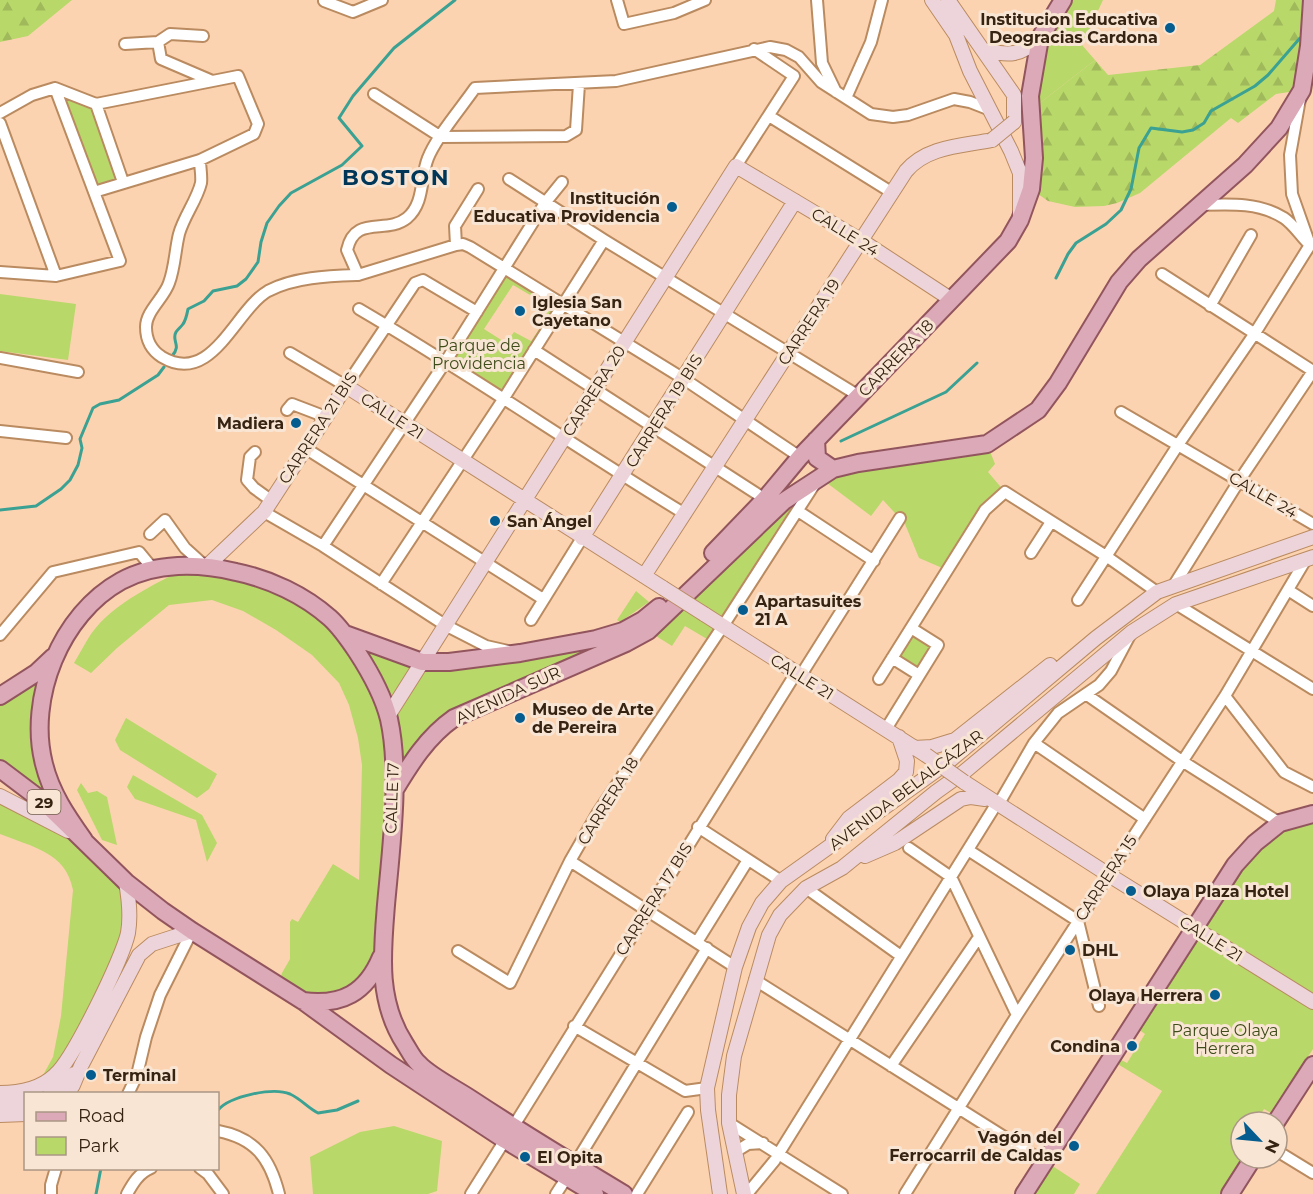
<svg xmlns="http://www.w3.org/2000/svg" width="1313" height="1194" font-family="Montserrat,sans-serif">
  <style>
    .green { fill: #b8d86a; fill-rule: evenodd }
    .forest { fill: url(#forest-firs) }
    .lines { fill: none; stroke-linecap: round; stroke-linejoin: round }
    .stream { stroke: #3aa193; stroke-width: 3 }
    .street-casing { stroke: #ba8b60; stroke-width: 14 }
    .secondary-casing { stroke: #ba8b60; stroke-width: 16 }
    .primary-casing { stroke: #92555e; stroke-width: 20 }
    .street { stroke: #fff; stroke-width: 10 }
    .secondary { stroke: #edd4db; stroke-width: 14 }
    .primary { stroke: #dba9b7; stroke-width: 16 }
    .secondary-bridge-casing { stroke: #ba8b60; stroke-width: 16; stroke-linecap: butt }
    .secondary-bridge { stroke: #edd4db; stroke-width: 14 }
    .poi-dot { fill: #055c8e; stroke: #f9e5d3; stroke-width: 2 }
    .labels { text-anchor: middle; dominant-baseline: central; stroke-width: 6; stroke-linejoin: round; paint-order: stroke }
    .shield { fill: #f9e5d3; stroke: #705d4b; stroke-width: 1.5 }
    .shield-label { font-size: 15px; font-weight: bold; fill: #362311 }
    .poi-label { font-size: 16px; font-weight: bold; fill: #362311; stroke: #f9e5d3; text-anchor: start }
    .street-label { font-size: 16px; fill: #362311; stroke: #f9e5d3 }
    .park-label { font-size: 16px; fill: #3f4d1b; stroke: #f9e5d3 }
    .district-label { font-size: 22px; font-weight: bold; letter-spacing: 1.5px; fill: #003658; stroke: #f9e5d3 }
  </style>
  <defs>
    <pattern id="forest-firs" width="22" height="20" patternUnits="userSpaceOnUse" patternTransform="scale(1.5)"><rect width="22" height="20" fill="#b8d86a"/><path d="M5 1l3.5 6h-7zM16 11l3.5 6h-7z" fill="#9fb95b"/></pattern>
  </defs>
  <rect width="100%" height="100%" fill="#fcd3b0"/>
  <path class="green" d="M1063 0H1103L1082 45 1095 60 1031 110 1037 55Z
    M55 88 96 104 123 182 94 192Z
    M506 268 564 304 504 398 446 361ZM513 285 542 302 539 308 549 315 531 341 514 332 506 343 484 329Z
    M0 294 76 304 68 360 0 351Z
    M987 444 995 464 988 472 1005 492 947 570 919 558 905 524 883 500 871 516 819 477 712 642 685 626 672 646 648 631 819 477Z
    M191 566 223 569 422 662 606 645 454 718 394 791 382 956 336 1001 278 986 282 973 290 959V922L292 919 298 922 333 864 359 880 362 765 358 738 349 705 339 683 312 655 276 630 243 611 212 600 169 605 117 648 91 673 74 663C80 653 85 643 91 634 114 602 157 583 191 566Z
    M636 591 649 602 620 622 617 620Z
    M911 628 938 645 919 675 892 658Z
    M47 663 40 706 52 789 126 882 129 922 69 1059 42 1077 53 1057 61 1016 73 890C66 852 32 847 0 834V796L52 821 0 769V696Z
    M126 718 217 774 209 789 197 798 120 750 115 740Z
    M133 775 202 815 217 843 207 862 196 820 135 799 127 787Z
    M81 783 88 793 97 791 107 797 117 845 102 840 77 790Z
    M1313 821V1049L1271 1113 1264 1109 1256 1122H1241V1158H1243L1220 1194H1096L1162 1091 1116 1063 1119 1059 1127 1063 1145 1034 1138 1029 1251 857C1268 838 1288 829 1313 821Z
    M394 1126 442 1141 437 1191 428 1194H313L310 1157 360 1132Z
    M1051 1165 1080 1184 1074 1194H1032Z"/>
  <path class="forest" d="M0 0H72L28 36 0 42Z
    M1276 0H1312L1302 90 1276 94 1238 123 1231 118 1140 193 1117 203 1104 206 1075 207 1048 201 1031 189V110L1095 60 1108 75 1200 65 1274 11Z"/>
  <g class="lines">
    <path class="stream" d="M1056 278 1068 254 1076 243 1106 224 1121 210 1131 189 1139 148 1151 128 1182 132 1193 130 1204 123 1211 111 1255 86 1268 75 1300 38
      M172 356C182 345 171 341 176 332 178 329 181 327 183 324 186 320 187 314 188 309L204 301 213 291 237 286 246 279 258 262 261 242 267 223 279 206 291 193 342 165 362 146 339 118 353 96 394 48 455 0
      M841 441 946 392 977 363
      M0 510 36 506 61 489 70 480 78 465 82 448 80 439 93 408 100 404 119 400 158 375 164 367
      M218 1110C230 1096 273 1087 290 1094 301 1099 308 1108 318 1113L337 1110 358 1101
      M96 1194 101 1168"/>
    <g class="street-casing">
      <path id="street" d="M617 0 624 24 674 13 705 0
        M817 0 822 63 836 92
        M324 1 353 12 382 0
        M203 36 170 34 158 42 161 59 210 80
        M125 44 158 42
        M374 94 441 137
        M846 98 871 42 882 0
        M1300 99 1290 155 1292 194 1310 245
        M96 104 123 182
        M0 113 32 95 55 88 96 104 238 76 258 124 254 134 200 160 94 192
        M769 116 891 192
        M0 123 56 276
        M441 137 566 136 576 130 579 84
        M200 160C200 167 202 176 201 183 197 200 184 216 179 234 175 250 175 267 169 283 164 298 146 311 146 327 146 340 151 350 162 357 212 387 235 310 268 291 294 277 329 276 358 275L347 250C355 214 386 235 407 218 425 203 420 177 428 158 436 137 462 107 475 88L616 81 770 47 786 50 799 57 821 82 871 114 893 117 908 115 954 99 970 102 988 109
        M736 166 794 76 754 49
        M509 179 604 240 859 396
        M1201 205C1229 204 1259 202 1284 218 1293 224 1300 235 1307 242
        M456 245 455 226 478 189
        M0 272 56 276 120 261 55 88
        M1162 274 1313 371
        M358 275 456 245 463 244 470 247 684 379 800 457
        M1210 306 1251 235
        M359 309C470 374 575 447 685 514
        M534 350 765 499
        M290 353 346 386 415 283 423 280 477 312
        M0 358 78 372
        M287 410 292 404 326 417
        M1121 412 1313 524
        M0 431 66 438
        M305 448 543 599
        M255 452 250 457 247 480 254 488 272 501
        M798 511 874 561
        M264 512 323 546 445 625 486 646 508 651
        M150 534 165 520 185 548 206 567
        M323 546 446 361 545 203 562 182
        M1031 553 1051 522
        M381 584 504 398 604 240
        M1174 585 1239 481 1313 371
        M1288 590 1313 606
        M1078 600 1178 445 1255 333 1310 245
        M1176 604 1313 689
        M531 620 582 538
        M0 635 53 572 139 552 153 569
        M892 658 919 675
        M801 675 900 518
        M879 679 985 510 1005 492 1106 556 1157 592
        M1087 695 1182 761 1280 823
        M1225 696 1284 772 1313 787
        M886 729 938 645 911 628
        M1034 743 1145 819
        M1002 806 1001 800 1034 743 1058 713 1099 685 1111 671 1129 637
        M698 827 781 881
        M909 848 951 877 1017 1015
        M968 850 1078 921 1099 1006
        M570 861 735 967
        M806 888 901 956
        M697 942 748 860
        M458 951 510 983 570 861 597 814 723 626 814 485
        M755 980 1044 1162
        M574 1026 685 1091 707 1088
        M891 1066 979 937
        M128 1094 137 1075 146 1037 160 995 192 931
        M729 1123 842 1194
        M513 1127 796 673
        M218 1131C255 1138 270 1158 279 1194
        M1277 1151 1313 1173
        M735 1152 748 1144 763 1143
        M779 1153 997 803
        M575 1164 707 948
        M200 1168 208 1174 223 1194
        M51 1194V1185L56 1168
        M127 1194C133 1183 139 1173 151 1168
        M471 1194 505 1140
        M556 1194 567 1177
        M637 1194 688 1112
        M747 1194 775 1160
        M905 1194 1017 1015 1225 696 1305 561"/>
    </g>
    <g class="secondary-casing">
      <path id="secondary" d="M932 0 956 35 970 71 1011 151 1020 173V213
        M948 0 1014 95V122
        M984 50C1009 56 1021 56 1040 38
        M582 538 795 201
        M206 567 264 512 346 386 663 588
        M644 576 906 171C927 146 962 146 992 140
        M704 614 926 755
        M388 716 736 166 862 241 952 300
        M914 748 932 747 955 740 1050 665
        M964 782 1109 875 1313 1002
        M0 796 68 831
        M833 839 849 818 899 780 906 772 907 761 899 737
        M865 856 895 843 961 799 971 797 985 799
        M0 1093C20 1093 40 1089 55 1075 73 1060 123 957 128 933 131 916 129 899 126 882
        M50 1094 68 1081 74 1074
        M67 1094 73 1085 81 1066 139 955 152 944 192 931
        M0 1102H26
        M0 1115 26 1114
        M720 1194 708 1110 707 1088 735 967 749 927 762 903 781 881 948 762 1096 638 1157 592 1313 537
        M744 1194 729 1123V1095L734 1056 769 935 780 915 806 888 842 868 936 792 964 772 1132 632 1176 604 1313 557"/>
    </g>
    <g class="primary-casing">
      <path id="primary" d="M816 440 817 458 833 469
        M713 553 765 499 800 457 1008 241 1020 220 1031 189 1034 158 1030 96 1040 38 1063 0
        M345 634 422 662H449L520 653 596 639 623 631 643 620 659 607
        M0 696 36 673 53 657
        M0 769 45 803 126 882 163 911 192 931 303 1001 391 1065 505 1140 595 1194
        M394 791C411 763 427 737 454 718L626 643 648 631 784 501 833 469 858 463 987 444 1038 410 1058 383 1119 282 1139 259 1245 165 1279 128 1302 90 1309 46 1312 0
        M84 840C67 816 51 793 44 764 27 698 61 614 121 581 156 562 199 563 236 572 270 579 304 595 330 618 341 628 349 640 357 652 370 672 383 695 389 719 401 773 391 849 386 905 382 954 377 1001 405 1044 409 1050 413 1059 419 1064 430 1076 456 1089 471 1099 521 1132 572 1163 624 1194
        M303 1001C342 1006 366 993 381 957
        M1276 1122 1313 1065
        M1024 1194 1235 865 1255 843 1280 823 1313 814
        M1230 1194 1253 1158"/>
    </g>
    <use href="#street" class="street"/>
    <use href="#secondary" class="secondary"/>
    <use href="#primary" class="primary"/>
    <g class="secondary-bridge-casing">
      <path id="secondary-bridge" d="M992 140 1014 122
        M663 588 704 614
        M926 755 964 782"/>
    </g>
    <use href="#secondary-bridge" class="secondary-bridge"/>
  </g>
  <g class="poi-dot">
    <circle cx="1170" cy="28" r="6"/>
    <circle cx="672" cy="207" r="6"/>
    <circle cx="520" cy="311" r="6"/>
    <circle cx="296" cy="423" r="6"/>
    <circle cx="495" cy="521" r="6"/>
    <circle cx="743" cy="610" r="6"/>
    <circle cx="520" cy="718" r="6"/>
    <circle cx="1131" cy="891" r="6"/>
    <circle cx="1070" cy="950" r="6"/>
    <circle cx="1215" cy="995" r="6"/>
    <circle cx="1132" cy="1046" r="6"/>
    <circle cx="91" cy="1075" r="6"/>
    <circle cx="1074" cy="1146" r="6"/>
    <circle cx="525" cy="1157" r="6"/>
  </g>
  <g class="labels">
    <rect class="shield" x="27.5" y="790" width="33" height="24" rx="4.5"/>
    <g class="shield-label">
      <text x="44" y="802">29</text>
    </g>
    <g class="poi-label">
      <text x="1158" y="19" text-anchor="end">Institucion Educativa<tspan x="1158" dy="18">Deogracias Cardona</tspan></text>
      <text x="660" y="198" text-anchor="end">Institución<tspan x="660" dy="18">Educativa Providencia</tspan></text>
      <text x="532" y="302">Iglesia San<tspan x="532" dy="18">Cayetano</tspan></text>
      <text x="284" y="423" text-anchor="end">Madiera</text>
      <text x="507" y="521">San Ángel</text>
      <text x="755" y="601">Apartasuites<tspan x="755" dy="18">21 A</tspan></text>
      <text x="532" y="709">Museo de Arte<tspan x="532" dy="18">de Pereira</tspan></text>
      <text x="1143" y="891">Olaya Plaza Hotel</text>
      <text x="1082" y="950">DHL</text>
      <text x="1203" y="995" text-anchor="end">Olaya Herrera</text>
      <text x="1120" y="1046" text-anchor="end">Condina</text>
      <text x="103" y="1075">Terminal</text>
      <text x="1062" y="1137" text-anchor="end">Vagón del<tspan x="1062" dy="18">Ferrocarril de Caldas</tspan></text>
      <text x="537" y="1157">El Opita</text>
    </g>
    <g class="street-label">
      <text transform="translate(845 232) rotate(32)">CALLE 24</text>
      <text transform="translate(809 322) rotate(-57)">CARRERA 19</text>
      <text transform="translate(896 358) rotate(-46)">CARRERA 18</text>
      <text transform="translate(594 391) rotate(-58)">CARRERA 20</text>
      <text transform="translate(664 411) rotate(-58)">CARRERA 19 BIS</text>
      <text transform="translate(392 416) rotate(33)">CALLE 21</text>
      <text transform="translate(318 428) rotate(-57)">CARRERA 21 BIS</text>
      <text transform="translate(1263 495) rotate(30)">CALLE 24</text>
      <text transform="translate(802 677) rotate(32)">CALLE 21</text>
      <text transform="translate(508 695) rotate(-25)">AVENIDA SUR</text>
      <text transform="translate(906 790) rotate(-37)">AVENIDA BELALCÁZAR</text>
      <text transform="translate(392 798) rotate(-88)">CALLE 17</text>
      <text transform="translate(608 801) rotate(-58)">CARRERA 18</text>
      <text transform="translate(1106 878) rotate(-57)">CARRERA 15</text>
      <text transform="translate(654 899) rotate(-58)">CARRERA 17 BIS</text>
      <text transform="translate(1211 939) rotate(32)">CALLE 21</text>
    </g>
    <g class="park-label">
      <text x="479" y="345">Parque de<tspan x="479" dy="18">Providencia</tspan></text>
      <text x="1225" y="1030">Parque Olaya<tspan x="1225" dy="18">Herrera</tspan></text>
    </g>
    <g class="district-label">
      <text x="396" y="177">BOSTON</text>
    </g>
  </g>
  <rect x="24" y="1092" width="195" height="78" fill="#f9e5d3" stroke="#ab9785" stroke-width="1.5"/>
  <rect x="36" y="1112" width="30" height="9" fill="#dba9b7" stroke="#ab9785" stroke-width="1.5"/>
  <text x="78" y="1122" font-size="18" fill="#362311">Road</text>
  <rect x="36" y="1137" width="30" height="18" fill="#b8d86a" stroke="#ab9785" stroke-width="1.5"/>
  <text x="78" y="1152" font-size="18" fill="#362311">Park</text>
  <g transform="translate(1259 1140) rotate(116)"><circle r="28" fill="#f9e5d3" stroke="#ab9785" stroke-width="1.5"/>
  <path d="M0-4.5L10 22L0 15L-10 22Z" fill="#055c8e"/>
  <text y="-9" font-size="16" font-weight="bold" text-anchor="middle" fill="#362311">N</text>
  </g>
</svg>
